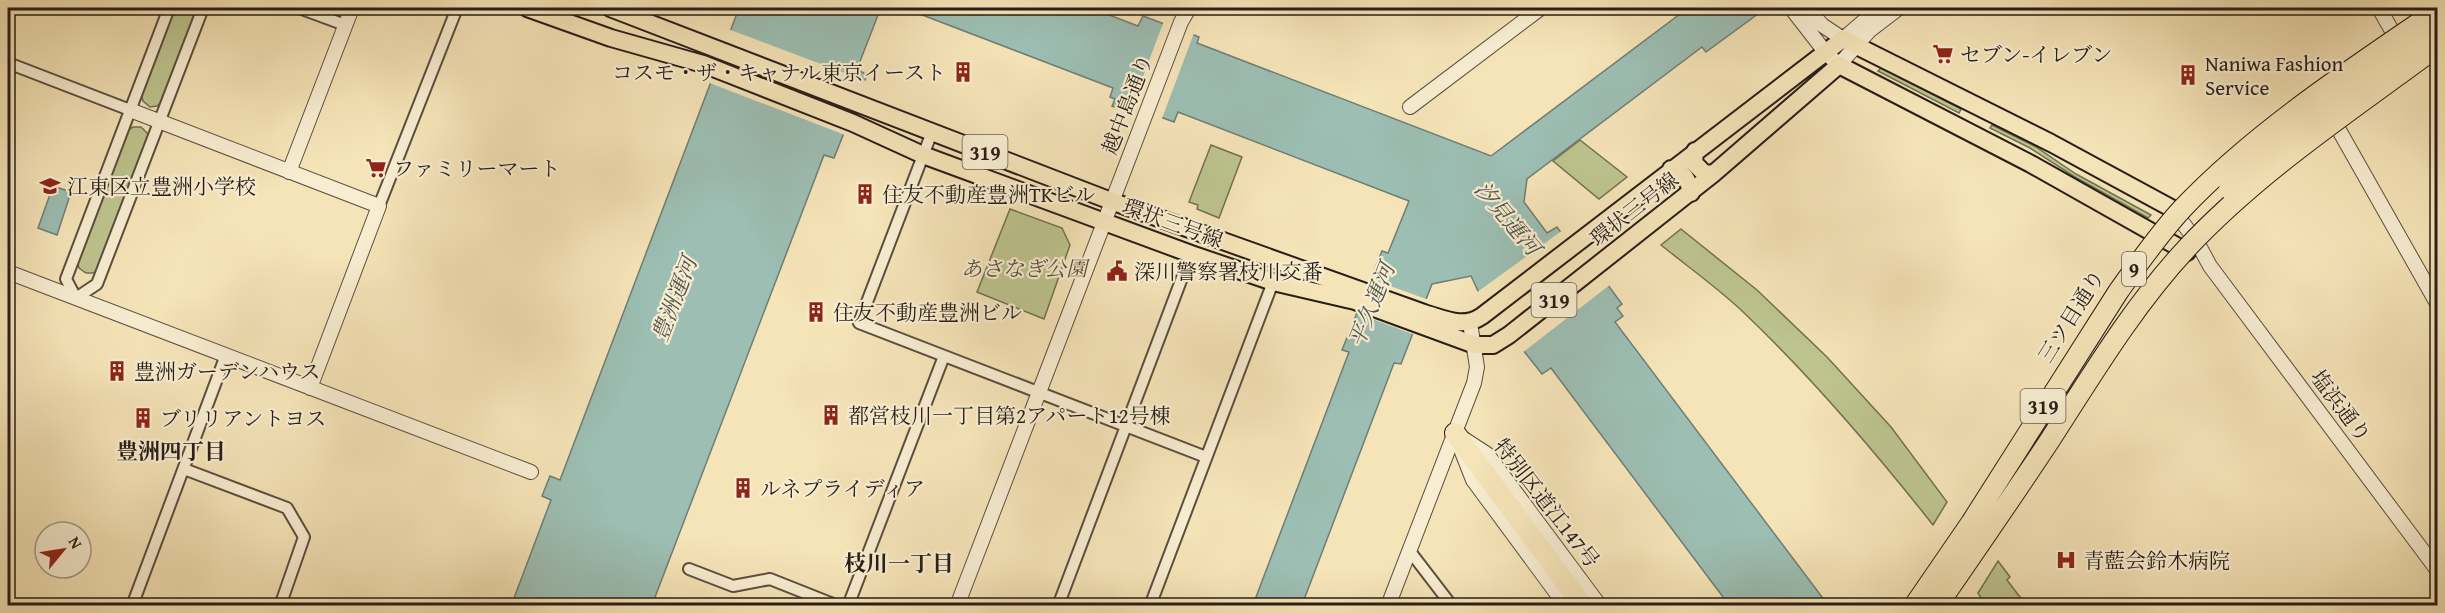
<svg xmlns="http://www.w3.org/2000/svg" width="2445" height="613" font-family="'Gentium Book Plus','Noto Serif JP',serif">
  <style>
    .green { fill: #bdc48e; stroke: #727052; stroke-width: 1.5 }
    .water { fill: #9cbeb3; stroke: #6e7e75; stroke-width: 1.5 }
    .pier { fill: #f5e4b8 }
    .lines { fill: none; stroke-linecap: round; stroke-linejoin: round }
    .minor-casing { stroke: #5b4f3f; stroke-width: 14 }
    .tertiary-casing { stroke: #5b4f3f; stroke-width: 16 }
    .primary-casing { stroke: #281d17; stroke-width: 20 }
    .motorway-casing { stroke: #281d17; stroke-width: 22 }
    .minor { stroke: #f8edd1; stroke-width: 10 }
    .tertiary { stroke: #f8edd1; stroke-width: 14 }
    .primary { stroke: #f5e4b8; stroke-width: 16 }
    .motorway { stroke: #f5e4b8; stroke-width: 20 }
    .motorway-bridge-casing { stroke: #281d17; stroke-width: 22; stroke-linecap: butt }
    .motorway-bridge { stroke: #f5e4b8; stroke-width: 20 }
    .labels { text-anchor: middle; dominant-baseline: central; stroke-width: 4.5; stroke-linejoin: round; paint-order: stroke }
    .shield { fill: #f8edd1; stroke: #665b4f; stroke-width: 1.5 }
    .shield-label { font-size: 20px; font-weight: bold; fill: #281d17 }
    .poi-label { font-size: 21px; fill: #281d17; stroke: #f8edd1; text-anchor: start }
    .street-label { font-size: 21px; fill: #281d17; stroke: #f8edd1 }
    .park-label { font-size: 21px; font-style: italic; fill: #554f3b; stroke: #f8edd1 }
    .water-label { font-size: 22px; font-style: italic; fill: #51554e; stroke: #f8edd1 }
    .neighbourhood-label { font-size: 22px; font-weight: bold; fill: #281d17; stroke: #f8edd1 }
  </style>
  <rect width="100%" height="100%" fill="#f5e4b8"/>
  <filter id="stains"><feTurbulence type="fractalNoise" baseFrequency=".00333" numOctaves="4"/><feColorMatrix values="0 0 0 0 .2 0 0 0 0 .09 0 0 0 0 .02 0 0 0 .5 -.17"/></filter>
  <radialGradient id="worn" r=".72"><stop offset=".6" stop-color="#630" stop-opacity="0"/><stop offset="1" stop-color="#630" stop-opacity=".3"/></radialGradient>
  <path class="green" d="M174 8H194L196 15 163 101 157 106 150 107 143 101 141 93Z
    M1881 68 1961 109 1959 113 1878 71Z
    M1992 125 2036 147 2076 174 2151 215 2148 218 2075 177 2030 148 1990 128Z
    M133 127H141L149 135 99 269 93 273H86L79 268 77 260 128 130Z
    M1580 140 1627 177 1599 199 1553 161Z
    M1211 145 1242 157 1219 218 1197 209 1198 205 1189 202Z
    M1010 209 1062 228 1070 245 1044 319 977 292Z
    M1681 229 1757 290 1827 357 1891 427 1947 502 1933 525C1873 449 1810 375 1740 309 1715 286 1687 266 1661 245Z
    M1998 561 2010 577 2007 580 2026 605H1985L1978 593Z"/>
  <path class="water" d="M739 8H886L880 10 857 69 867 75 834 158 824 155 652 605 511 606 551 500 542 496 550 476 560 480Z
    M904 8H1091L1138 26 1143 16 1199 37 1197 43 1491 156 1688 8H1766L1706 52 1702 47 1527 179 1524 202 1547 233 1557 227 1562 234 1567 230 1622 304 1617 308 1623 316 1615 322 1828 605H1729L1551 368 1542 374 1481 297 1471 276 1432 284 1401 364 1394 363 1302 605H1253L1349 352 1342 350 1382 251 1388 253 1409 201 1178 112 1174 122 1131 106 1127 112 1112 106 1115 99 1110 97 1113 88Z
    M53 186 71 192 57 235 38 228Z"/>
  <path class="pier" d="M1164 21 1194 33 1161 121 1132 109 1130 111Z
    M728 29 866 81 845 135 707 82Z
    M1567 227 1611 284 1522 353 1476 293Z
    M1368 278 1429 300 1415 335 1354 312Z"/>
  <g class="lines">
    <g class="minor-casing">
      <path id="minor" d="M169 8 66 279 76 298 97 284 203 8
        M299 8 345 25
        M8 63 130 110
        M932 132 859 323 1206 457
        M379 206 457 8
        M184 469 287 508 304 537 280 606
        M1409 550 1452 606
        M689 569 733 586 770 579 838 606
        M132 606 226 355
        M848 606 944 356
        M1058 606 1191 254
        M1150 606 1273 282"/>
    </g>
    <g class="tertiary-casing">
      <path id="tertiary" d="M1791 8 1826 53 1839 65 1869 31 1899 8
        M1807 8 1822 25 1843 39 1879 8
        M2379 8 2400 45
        M1410 107 1541 8
        M130 110 379 206 310 388
        M2331 116 2438 305
        M289 172 352 8
        M2173 210 2197 242 2210 266 2438 571
        M8 272 531 472
        M1464 439 1487 454 1600 606
        M1462 452 1473 480 1566 606
        M957 606 1181 22 1189 8
        M1388 606 1474 383 1477 367 1470 323"/>
    </g>
    <g class="primary-casing">
      <path id="primary" d="M527 8 611 38 703 64 853 123 923 155 1191 254 1273 282 1355 301 1475 345H1493L1509 335 1713 174 1839 65 2031 164 2187 252
        M610 8 1111 201 1424 313C1445 319 1463 329 1482 316L1843 39 2051 143 2171 208
        M1695 151 1694 163 1704 173 1713 174
        M1671 169C1685 173 1688 179 1691 193"/>
    </g>
    <g class="motorway-casing">
      <path id="motorway" d="M1455 433 1583 606"/>
    </g>
    <use href="#minor" class="minor"/>
    <use href="#tertiary" class="tertiary"/>
    <use href="#primary" class="primary"/>
    <use href="#motorway" class="motorway"/>
    <g class="motorway-bridge-casing">
      <path id="motorway-bridge" d="M2229 189C2294 129 2364 76 2438 27
        M1914 606 1971 523 2118 292C2138 264 2158 235 2182 209 2255 132 2350 70 2438 10
        M1937 606C1975 551 2013 496 2050 440 2092 375 2133 306 2187 248 2260 170 2352 110 2438 46"/>
    </g>
    <use href="#motorway-bridge" class="motorway-bridge"/>
  </g>
  <defs>
    <g id="supermarket-bare" transform="scale(1.62)"><path d="M-6-5.5h2.5l.6 2H6L4.5 2H-2.5L-4.4-4H-6ZM-1.5 3.2a1.3 1.3 0 1 0 .1 0ZM3 3.2a1.3 1.3 0 1 0 .1 0Z" fill="#8f2418" stroke="#f8edd1" stroke-width="2.5" paint-order="stroke"/></g>
    <g id="building-bare" transform="scale(1.62)"><path d="M-4-6H4V6H1V3H-1V6H-4ZM-2.5-4.3h1.7v1.8h-1.7ZM.8-4.3h1.7v1.8H.8ZM-2.5-1h1.7V.8h-1.7ZM.8-1h1.7V.8H.8Z" fill="#8f2418" stroke="#f8edd1" stroke-width="2.5" paint-order="stroke"/></g>
    <g id="school-bare" transform="scale(1.62)"><path d="M0-5L7-2L0 1L-7-2ZM-4 1L0 2.5L4 1V4Q0 6-4 4Z" fill="#8f2418" stroke="#f8edd1" stroke-width="2.5" paint-order="stroke"/></g>
    <g id="civic-bare" transform="scale(1.62)"><path d="M-.6-6.5H3V-4.5H.6V-3L4-1V1h2V6H-6V1h2V-1L-.6-3ZM-1.2 2.5V6h2.4V2.5Z" fill="#8f2418" stroke="#f8edd1" stroke-width="2.5" paint-order="stroke"/></g>
    <g id="hospital-bare" transform="scale(1.62)"><path d="M-5-5h3v3.5h4V-5h3V5h-3V1.5h-4V5h-3Z" fill="#8f2418" stroke="#f8edd1" stroke-width="2.5" paint-order="stroke"/></g>
  </defs>
  <g fill-rule="evenodd">
    <use href="#supermarket-bare" x="1943" y="54"/>
    <use href="#building-bare" x="963" y="72"/>
    <use href="#building-bare" x="2188" y="75"/>
    <use href="#supermarket-bare" x="376" y="168"/>
    <use href="#school-bare" x="50" y="186"/>
    <use href="#building-bare" x="865" y="194"/>
    <use href="#civic-bare" x="1117" y="271"/>
    <use href="#building-bare" x="816" y="312"/>
    <use href="#building-bare" x="117" y="371"/>
    <use href="#building-bare" x="831" y="415"/>
    <use href="#building-bare" x="143" y="418"/>
    <use href="#building-bare" x="743" y="488"/>
    <use href="#hospital-bare" x="2066" y="560"/>
  </g>
  <g class="labels">
    <g class="shield">
      <rect x="962.5" y="135" width="45" height="34" rx="4.5"/>
      <rect x="2122" y="252" width="24" height="34" rx="4.5"/>
      <rect x="1531.5" y="283" width="45" height="34" rx="4.5"/>
      <rect x="2020.5" y="389" width="45" height="34" rx="4.5"/>
    </g>
    <g class="shield-label">
      <text x="985" y="152">319</text>
      <text x="2134" y="269">9</text>
      <text x="1554" y="300">319</text>
      <text x="2043" y="406">319</text>
    </g>
    <g class="poi-label">
      <text x="1960" y="54">セブン-イレブン</text>
      <text x="2205" y="63">Naniwa Fashion<tspan x="2205" dy="24">Service</tspan></text>
      <text x="946" y="72" text-anchor="end">コスモ・ザ・キャナル東京イースト</text>
      <text x="393" y="168">ファミリーマート</text>
      <text x="67" y="186">江東区立豊洲小学校</text>
      <text x="882" y="194">住友不動産豊洲TKビル</text>
      <text x="1134" y="271">深川警察署枝川交番</text>
      <text x="833" y="312">住友不動産豊洲ビル</text>
      <text x="134" y="371">豊洲ガーデンハウス</text>
      <text x="848" y="415">都営枝川一丁目第2アパート12号棟</text>
      <text x="160" y="418">ブリリアントヨス</text>
      <text x="760" y="488">ルネプライディア</text>
      <text x="2083" y="560">青藍会鈴木病院</text>
    </g>
    <g class="street-label">
      <text transform="translate(1127 104) rotate(-69)">越中島通り</text>
      <text transform="translate(1634 209) rotate(-38)">環状三号線</text>
      <text transform="translate(1173 223) rotate(20)">環状三号線</text>
      <text transform="translate(2071 316) rotate(-58)">三ツ目通り</text>
      <text transform="translate(2341 406) rotate(53)">塩浜通り</text>
      <text transform="translate(1547 503) rotate(52)">特別区道江147号</text>
    </g>
    <g class="park-label">
      <text x="1024" y="268">あさなぎ公園</text>
    </g>
    <g class="water-label">
      <text transform="translate(1508 218) rotate(50)">汐見運河</text>
      <text transform="translate(674 299) rotate(-69)">豊洲運河</text>
      <text transform="translate(1371 305) rotate(-68)">平久運河</text>
    </g>
    <g class="neighbourhood-label">
      <text x="171" y="451">豊洲四丁目</text>
      <text x="899" y="563">枝川一丁目</text>
    </g>
  </g>
  <rect width="2445" height="613" fill="none" stroke="#f5e4b8" stroke-width="30"/>
  <rect x="9" y="9" width="2427" height="595" fill="none" stroke="#281d17" stroke-width="3"/>
  <rect x="15" y="15" width="2415" height="583" fill="none" stroke="#281d17" stroke-width="1.5"/>
  <g transform="translate(63 550) rotate(60)"><circle r="28" fill="#f8edd1" stroke="#a59a87" stroke-width="1.5"/>
  <path d="M0-4.5L10 22L0 15L-10 22Z" fill="#8f2418"/>
  <text y="-9" font-size="16" font-weight="bold" text-anchor="middle" fill="#281d17">N</text>
  </g>
  <rect width="100%" height="100%" filter="url(#stains)"/>
  <rect width="100%" height="100%" fill="url(#worn)"/>
</svg>
